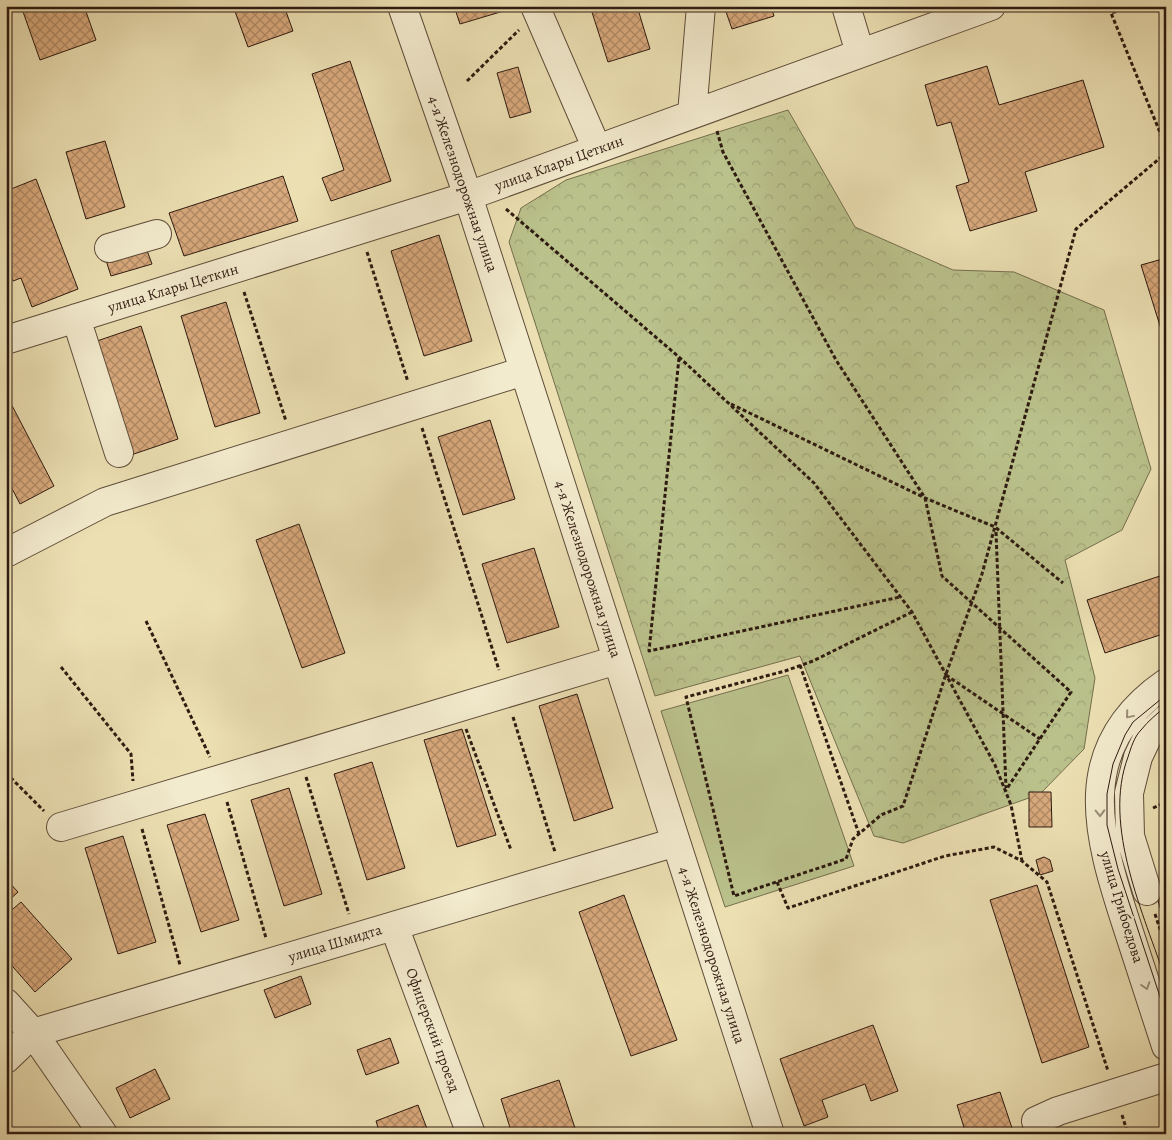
<svg xmlns="http://www.w3.org/2000/svg" width="1172" height="1140" font-family="Alegreya,serif">
  <style>
    .grass { fill: #bac18b; stroke: #746e4e }
    .park { fill: url(#park-crowns); stroke: #746e4e }
    .building { fill: url(#building-cross-hatch); stroke: #2e1a10 }
    .lines { fill: none; stroke-linecap: round; stroke-linejoin: round }
    .minor-casing { stroke: #5e4c39; stroke-width: 30 }
    .path { stroke: #2e1a10; stroke-width: 3; stroke-dasharray: 4 2.5; stroke-linecap: butt }
    .minor { stroke: #f3ebce; stroke-width: 28 }
    .tram { stroke: #2e1a10; stroke-width: 1 }
    .oneway { stroke: #9a8d78 }
    .labels { text-anchor: middle; dominant-baseline: central; stroke-width: 5; stroke-linejoin: round; paint-order: stroke }
    .street-label { font-size: 15px; fill: #2e1a10; stroke: #f3ebce }
  </style>
  <defs>
    <pattern id="park-crowns" width="20" height="18" patternUnits="userSpaceOnUse" patternTransform="scale(1.25)"><rect width="20" height="18" fill="#bac18b"/><path d="M2 6a3 3 0 1 1 6 0M12 15a3 3 0 1 1 6 0" fill="none" stroke="#a0a577"/></pattern>
    <pattern id="building-cross-hatch" width="8" height="8" patternUnits="userSpaceOnUse" patternTransform="scale(1.25)"><rect width="8" height="8" fill="#d8a97c"/><path d="M0 0l8 8M0 8l8-8" fill="none" stroke="#b08964"/></pattern>
  </defs>
  <rect width="100%" height="100%" fill="#ece0b3"/>
  <filter id="stains"><feTurbulence type="fractalNoise" baseFrequency=".004" numOctaves="4"/><feColorMatrix values="0 0 0 0 .2 0 0 0 0 .09 0 0 0 0 .02 0 0 0 .5 -.17"/></filter>
  <radialGradient id="worn" r=".72"><stop offset=".6" stop-color="#630" stop-opacity="0"/><stop offset="1" stop-color="#630" stop-opacity=".3"/></radialGradient>
  <path class="grass" d="M788 675 854 866 725 907 661 711Z"/>
  <path class="park" d="M788 110 855 227 953 270 1014 272 1104 310 1151 469 1122 530 1065 560 1095 678 1084 749 1040 794 903 843 874 836 800 656 655 696 509 242 521 208 566 180Z"/>
  <path class="building" d="M21 6H84L96 40 40 60Z
    M233 6H284L293 31 248 47Z
    M454 6H506L507 10 460 24Z
    M590 6H637L650 49 608 62Z
    M724 6H771L774 16 732 29Z
    M350 61 391 181 331 201 322 178 344 170 312 74Z
    M987 66 999 105 1083 80 1104 147 1025 172 1037 211 970 231 956 186 969 182 951 122 937 126 925 85Z
    M518 67 531 112 510 118 497 73Z
    M105 141 125 207 86 219 66 152Z
    M283 176 298 221 184 256 169 213Z
    M36 179 78 289 32 307 21 278 13 281 6 264V191Z
    M439 235 472 341 424 356 391 251Z
    M145 245 152 264 111 276 105 257Z
    M1166 258V345L1141 265Z
    M226 302 260 413 215 427 181 316Z
    M141 326 178 439 131 455 94 342Z
    M6 394 54 486 20 504 6 477Z
    M490 420 515 499 463 515 438 437Z
    M299 524 345 653 302 668 256 540Z
    M534 548 559 627 507 643 482 564Z
    M1166 574V633L1105 653 1087 600Z
    M577 694 613 808 574 821 539 706Z
    M462 729 496 835 457 847 424 740Z
    M372 762 405 868 367 880 334 774Z
    M289 788 322 894 284 906 251 800Z
    M1029 792H1051L1052 827H1029Z
    M205 814 239 920 201 932 167 825Z
    M123 836 156 942 118 954 85 848Z
    M1044 857 1050 860 1053 871 1040 875 1036 860Z
    M6 879 18 892 6 903Z
    M1037 885 1089 1047 1042 1063 990 900Z
    M1166 892V923H1165L1156 895Z
    M624 895 677 1040 631 1056 579 912Z
    M21 902 72 959 35 992 6 959V915Z
    M301 976 311 1004 275 1018 264 990Z
    M873 1025 898 1091 871 1101 865 1084 822 1100 828 1117 804 1126 780 1059Z
    M390 1038 399 1063 366 1075 357 1050Z
    M155 1069 170 1099 130 1118 116 1088Z
    M559 1080 577 1134H512L501 1099Z
    M1000 1092 1014 1134H966L957 1105Z
    M418 1105 429 1134H380L376 1121Z"/>
  <g class="lines">
    <g class="minor-casing">
      <path id="minor" d="M402 6 468 196 770 1134
        M535 6 597 149
        M846 6 860 53
        M692 114 701 6
        M109 248 157 234
        M76 318 119 453
        M6 340 468 196 991 6
        M6 553 105 502 524 371
        M1166 683C1072 748 1097 834 1127 926 1140 966 1153 1006 1166 1046
        M61 827 617 660
        M1147 891 1130 836 1129 793 1138 757 1148 736 1166 719
        M394 926 471 1134
        M6 1003 33 1033 103 1134
        M6 1059 33 1033 676 842
        M1040 1134 1036 1121 1058 1111 1166 1077"/>
    </g>
    <path class="path" d="M1135 6 1111 13 1166 147
      M467 81 519 30
      M717 131 723 152 836 360 925 498 942 576 1071 692 1006 790
      M506 209 679 357 814 483 912 612 995 765 1011 805 1022 861
      M367 252 408 382
      M244 292 286 421
      M679 358 649 651 900 597
      M731 404 925 498 995 527 1063 583
      M422 428 499 670
      M996 532 1006 788
      M912 612 813 661 785 671 686 697 734 896 846 859 853 839 881 815 903 806 946 674 982 574 1076 229 1166 153
      M146 621 210 757
      M800 665 859 834
      M61 667 131 754 133 781
      M946 675 1040 739
      M513 717 555 852
      M466 729 511 850
      M6 773 44 811
      M306 777 349 914
      M227 802 266 938
      M1153 808 1166 802
      M142 829 180 965
      M777 882 788 908 945 856 994 847 1022 861 1047 882 1108 1071
      M1155 914 1166 947
      M1161 932 1166 930
      M1122 1115 1128 1134"/>
    <use href="#minor" class="minor"/>
    <path class="tram" d="M1166 695 1133 722 1125 735 1113 764 1107 794V825L1118 869 1166 1015
      M1166 706C1157 714 1148 721 1141 730 1134 737 1131 748 1128 757 1102 826 1144 914 1166 981"/>
  </g>
  <defs><path id="oneway-chevron" d="M-2-3.5L2.5 0L-2 3.5" fill="none" stroke-width="1.6" stroke-linecap="round" stroke-linejoin="round" transform="scale(1.25)"/></defs>
  <g class="oneway">
    <use href="#oneway-chevron" transform="translate(1129 715) rotate(130)"/>
    <use href="#oneway-chevron" transform="translate(1100 813) rotate(88)"/>
    <use href="#oneway-chevron" transform="translate(1146 986) rotate(72)"/>
  </g>
  <g class="labels">
    <g class="street-label">
      <text transform="translate(559 163) rotate(-20)">улица Клары Цеткин</text>
      <text transform="translate(463 184) rotate(71)">4-я Железнодорожная улица</text>
      <text transform="translate(173 288) rotate(-17)">улица Клары Цеткин</text>
      <text transform="translate(588 569) rotate(72)">4-я Железнодорожная улица</text>
      <text transform="translate(1122 907) rotate(73)">улица Грибоедова</text>
      <text transform="translate(335 943) rotate(-17)">улица Шмидта</text>
      <text transform="translate(712 955) rotate(72)">4-я Железнодорожная улица</text>
      <text transform="translate(433 1030) rotate(70)">Офицерский проезд</text>
    </g>
  </g>
  <rect width="1172" height="1140" fill="none" stroke="#ece0b3" stroke-width="25"/>
  <rect x="8" y="8" width="1157" height="1125" fill="none" stroke="#2e1a10" stroke-width="2.5"/>
  <rect x="12" y="12" width="1147" height="1115" fill="none" stroke="#2e1a10"/>
  <rect width="100%" height="100%" filter="url(#stains)"/>
  <rect width="100%" height="100%" fill="url(#worn)"/>
</svg>
